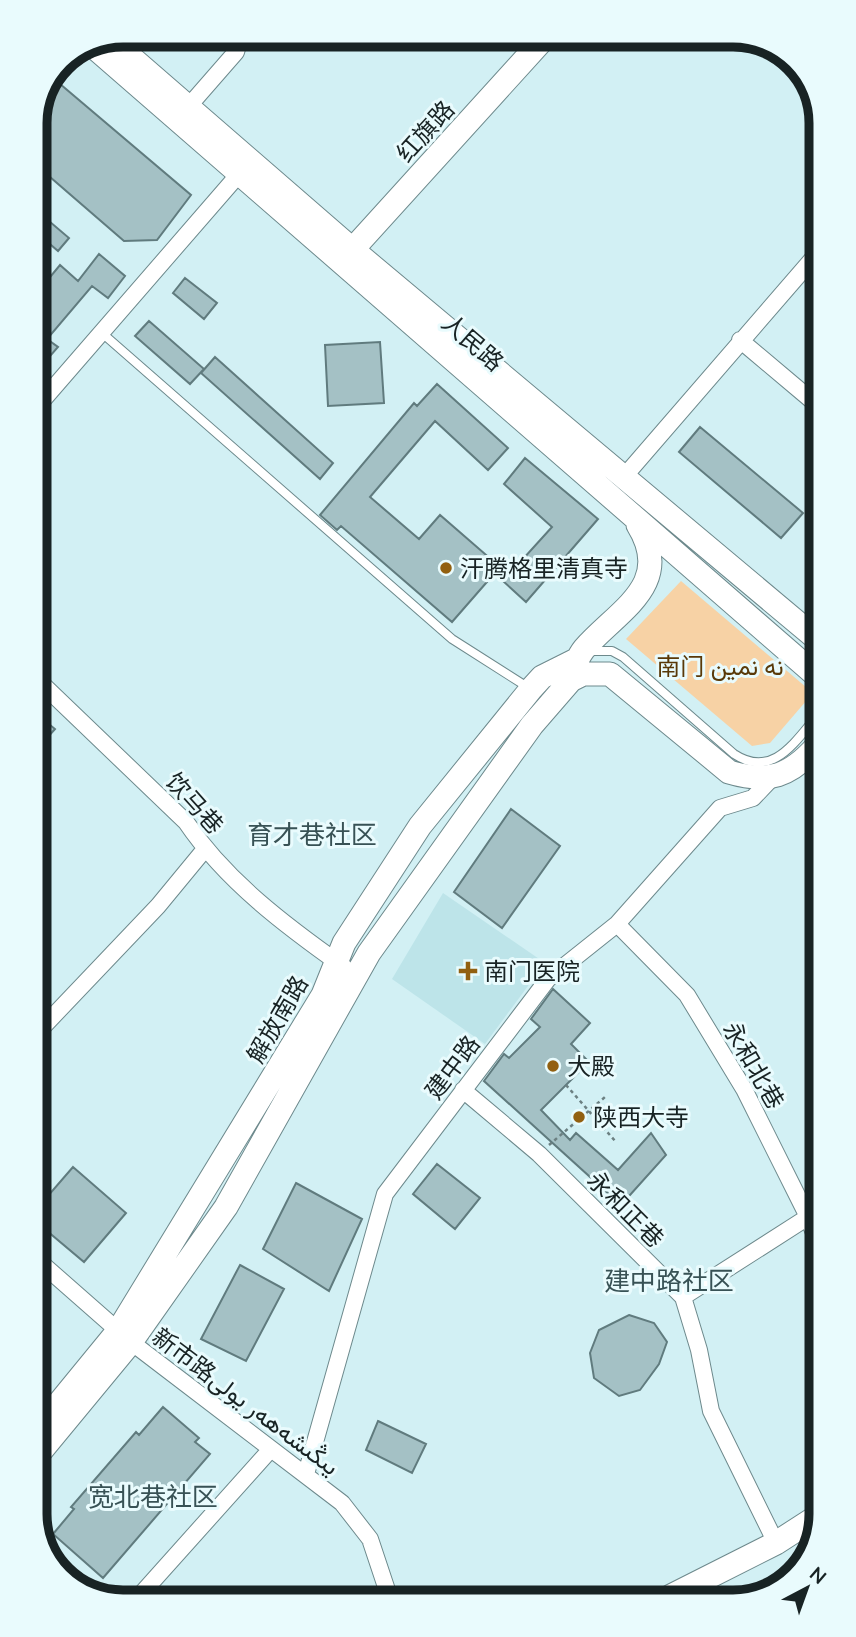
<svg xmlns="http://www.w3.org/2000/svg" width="856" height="1637" font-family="Mulish,Vazirmatn,'Noto Sans SC',sans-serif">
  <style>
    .built { fill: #bde4e9 }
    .green { fill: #f7d2a5 }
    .building { fill: #a4c1c5; stroke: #607b7e; stroke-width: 2 }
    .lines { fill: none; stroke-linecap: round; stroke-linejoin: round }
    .lane-casing { stroke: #6d898c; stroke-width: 10 }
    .street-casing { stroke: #6d898c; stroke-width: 18 }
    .secondary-casing { stroke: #6d898c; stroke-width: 25 }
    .path { stroke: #6c8082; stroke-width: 2.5; stroke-dasharray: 3.5 3.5; stroke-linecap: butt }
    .lane { stroke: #fff; stroke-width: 8 }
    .street { stroke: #fff; stroke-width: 16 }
    .secondary { stroke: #fff; stroke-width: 23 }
    .poi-dot { fill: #926010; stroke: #e9fbfd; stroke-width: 2.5 }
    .labels { text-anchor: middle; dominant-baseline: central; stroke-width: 6; stroke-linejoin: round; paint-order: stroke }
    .street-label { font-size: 24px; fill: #182324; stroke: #e9fbfd }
    .poi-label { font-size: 24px; fill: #182324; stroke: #e9fbfd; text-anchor: start }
    .park-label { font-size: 24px; fill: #593908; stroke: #e9fbfd }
    .neighbourhood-label { font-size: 26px; fill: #385255; stroke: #e9fbfd }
    .rim { fill: none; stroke: #182324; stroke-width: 9 }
  </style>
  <rect width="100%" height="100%" fill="#d2f0f4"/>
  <path class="built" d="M443 893 545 963 485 1044 392 979Z"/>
  <path class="green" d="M681 581 813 693 770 743 752 746 626 639Z"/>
  <path class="building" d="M53 78 191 195 157 240 124 241 35 164V118Z
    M36 210 69 238 58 251 36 232Z
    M99 254 125 276 108 298 92 286 47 339 58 347 36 372V294L60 265 78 281Z
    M185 278 217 303 204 319 173 293Z
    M149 321 204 369 190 384 135 336Z
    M380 342 384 403 328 406 325 345Z
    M215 357 333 463 320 479 201 373Z
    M437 384 508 448 488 470 435 421 370 497 419 539 440 515 500 567 452 622 341 526 337 530 320 515 414 403 417 406Z
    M700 427 803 513 781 538 679 452Z
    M525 458 598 519 526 602 503 581 552 527 504 484Z
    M38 715 55 729 38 748Z
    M511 809 560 846 502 928 454 892Z
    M553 989 590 1023 571 1044 589 1062 541 1110 570 1140 576 1133 618 1170 651 1133 666 1155 621 1205 484 1081 504 1054 509 1058 540 1027 531 1019Z
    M437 1164 480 1198 455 1229 413 1194Z
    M73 1167 126 1213 84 1262 40 1225V1205Z
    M296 1183 362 1219 329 1291 263 1249Z
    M240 1265 284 1289 246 1361 201 1339Z
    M629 1315 654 1323 667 1342 659 1364 640 1390 619 1396 594 1378 590 1353 599 1330Z
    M163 1407 199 1438 195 1442 210 1454 103 1578 53 1534 74 1509 71 1507 136 1432 139 1435Z
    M378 1421 426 1444 412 1473 366 1450Z"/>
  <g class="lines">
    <g class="lane-casing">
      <path id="lane" d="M102 333 452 639 529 688
        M590 651H612L623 657 734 754C772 779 794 743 817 716"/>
    </g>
    <g class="street-casing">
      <path id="street" d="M188 107 236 52 241 35
        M740 340 816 404
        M36 408 239 174
        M623 478 815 256
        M38 680 186 822C226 881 286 926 344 967
        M617 924 687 995 744 1089 808 1217 820 1249
        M39 1031 158 906 205 849
        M463 1090 539 1154 683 1297 699 1350 711 1411 776 1543
        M40 1262 131 1342 342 1503 370 1539 390 1599
        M683 1297 808 1217
        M306 1474 385 1194 548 979 617 924 720 808 753 798 772 778
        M134 1602 271 1449"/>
    </g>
    <g class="secondary-casing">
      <path id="secondary" d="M111 40 353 250 817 639
        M94 47 817 676
        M343 260 547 35
        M571 672C575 665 579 655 584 649 618 610 675 585 638 525
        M41 1425 118 1331 323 995 344 943 420 826 531 689 542 677 578 659
        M41 1451 131 1342 226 1207 369 953 532 725 571 680 583 674H610L729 772C769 784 790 776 817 746
        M671 1596 776 1543 821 1514"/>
    </g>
    <path class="path" d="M566 1085 616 1142
      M549 1145 605 1097"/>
    <use href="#lane" class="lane"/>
    <use href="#street" class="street"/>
    <use href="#secondary" class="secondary"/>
  </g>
  <g class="poi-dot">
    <circle cx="446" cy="568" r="7"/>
    <path d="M464.5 960.5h7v7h7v7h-7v7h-7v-7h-7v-7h7z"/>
    <circle cx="553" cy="1066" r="7"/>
    <circle cx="579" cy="1117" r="7"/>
  </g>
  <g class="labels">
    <g class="street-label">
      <text transform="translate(425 131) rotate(-48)">红旗路</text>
      <text transform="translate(473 342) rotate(41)">人民路</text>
      <text transform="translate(195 803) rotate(48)">饮马巷</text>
      <text transform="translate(277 1019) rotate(-60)">解放南路</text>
      <text transform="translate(754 1065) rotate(60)">永和北巷</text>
      <text transform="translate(452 1067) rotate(-53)">建中路</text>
      <text transform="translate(626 1209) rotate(45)">永和正巷</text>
      <text transform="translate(246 1401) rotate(37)">新市路يىڭىشەھەر يولى</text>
    </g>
    <g class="poi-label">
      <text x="460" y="568">汗腾格里清真寺</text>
      <text x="484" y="971">南门医院</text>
      <text x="567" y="1066">大殿</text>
      <text x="593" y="1117">陕西大寺</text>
    </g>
    <g class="park-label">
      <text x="720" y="666">南门 نە نمين</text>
    </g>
    <g class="neighbourhood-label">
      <text x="312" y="834">育才巷社区</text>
      <text x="669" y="1280">建中路社区</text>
      <text x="153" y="1496">宽北巷社区</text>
    </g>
  </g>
  <path d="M0 0H856V1637H0ZM123 47H733A76 76 0 0 1 809 123V1514A76 76 0 0 1 733 1590H123A76 76 0 0 1 47 1514V123A76 76 0 0 1 123 47Z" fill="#e9fbfd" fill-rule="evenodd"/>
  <path class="rim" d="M123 47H733A76 76 0 0 1 809 123V1514A76 76 0 0 1 733 1590H123A76 76 0 0 1 47 1514V123A76 76 0 0 1 123 47Z"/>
  <g transform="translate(807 1588) rotate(41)" stroke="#e9fbfd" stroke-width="5" paint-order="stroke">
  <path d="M0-5L12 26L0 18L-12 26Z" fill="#182324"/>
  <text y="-10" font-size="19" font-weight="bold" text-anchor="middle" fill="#182324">N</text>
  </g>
</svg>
